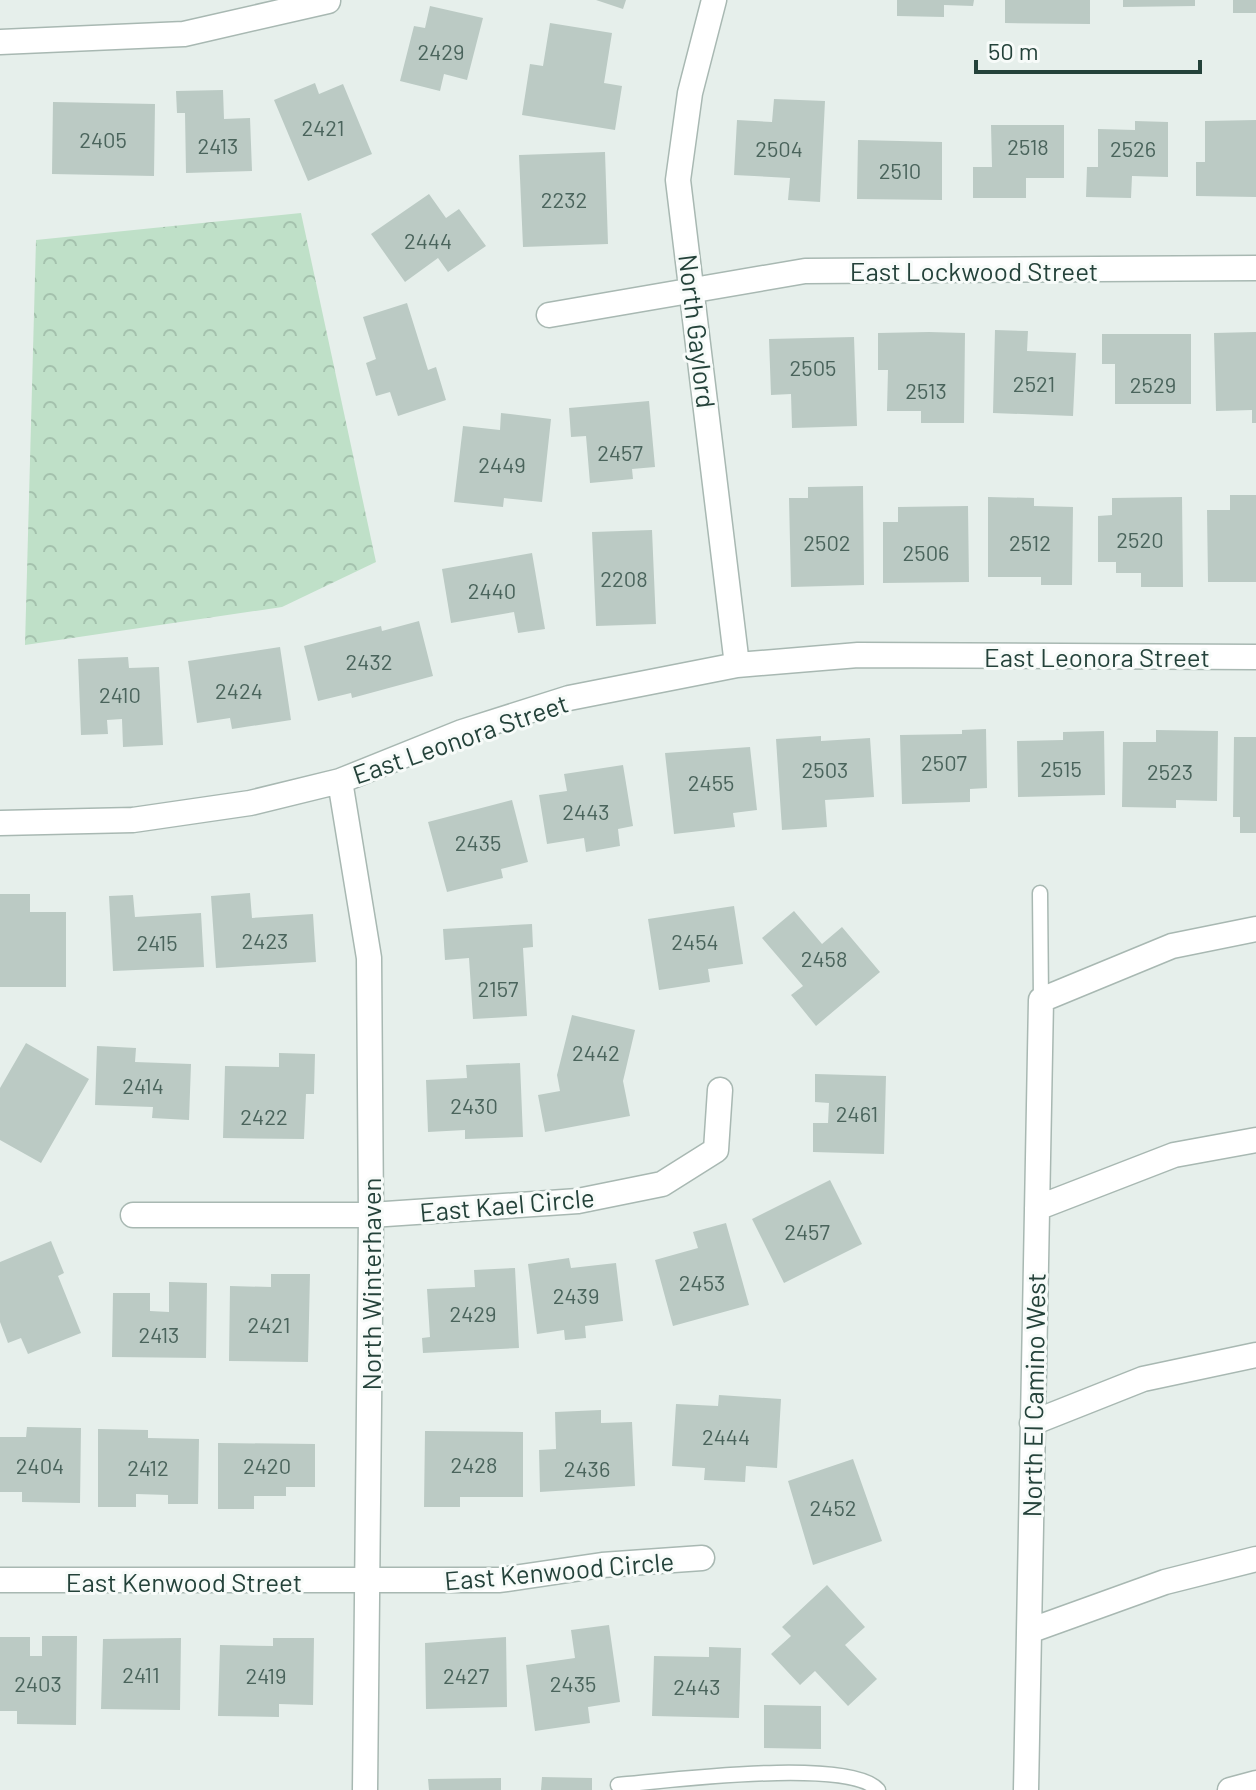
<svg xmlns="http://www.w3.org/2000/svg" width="1256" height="1790" font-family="Barlow,sans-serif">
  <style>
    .forest { fill: url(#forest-crowns) }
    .building { fill: #bbcac4 }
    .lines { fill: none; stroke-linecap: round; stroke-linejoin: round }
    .service-casing { stroke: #a8b8b2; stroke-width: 17 }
    .minor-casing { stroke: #a8b8b2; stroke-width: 27 }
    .service { stroke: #fff; stroke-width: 14 }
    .minor { stroke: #fff; stroke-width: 24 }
    .labels { text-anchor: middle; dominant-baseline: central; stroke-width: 6; stroke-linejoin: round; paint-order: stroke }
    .number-label { font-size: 22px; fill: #4a645c }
    .street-label { font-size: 26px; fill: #24423a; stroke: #f7fbf9 }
  </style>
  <defs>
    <pattern id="forest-crowns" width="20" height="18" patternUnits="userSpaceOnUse" patternTransform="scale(2)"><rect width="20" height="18" fill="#bfe0c8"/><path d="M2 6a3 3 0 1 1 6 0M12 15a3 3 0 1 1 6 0" fill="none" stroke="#a4c1ad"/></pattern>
  </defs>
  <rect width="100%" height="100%" fill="#e6efeb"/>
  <path class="forest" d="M301 213 376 562 282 607 25 645 36 240Z"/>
  <path class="building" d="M596 0H626L623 9Z
    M897 0H974L973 6 944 5V17L897 16Z
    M1005 0H1090V24L1005 23Z
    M1123 0H1195V6L1123 7Z
    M1233 0H1256V13H1233Z
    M430 6 483 18 467 80 444 74 440 91 400 81 414 26 425 28Z
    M550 23 612 33 604 83 622 86 615 130 522 115 530 64 543 66Z
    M315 83 319 94 343 84 372 154 308 181 274 100Z
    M223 90 224 119 250 118 252 171 186 173 185 113H177L176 91Z
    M774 99 825 101 820 202 788 200 790 178 734 175 737 120 772 122Z
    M53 102 155 104 154 176 52 174Z
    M1256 120V197L1196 196V162H1205V121Z
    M1135 121 1168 122V177L1132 176 1131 198 1086 197 1087 167H1098V129L1135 130Z
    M991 125H1064V178H1026V198H973V167H992Z
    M858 140 942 142V200L857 199Z
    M605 152 608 244 523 247 519 155Z
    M429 194 446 218 459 209 486 246 448 272 438 258 405 282 371 234Z
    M407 303 428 370 436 367 446 400 398 416 390 392 376 396 366 363 376 359 363 317Z
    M995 330 1028 331 1027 351 1076 353 1073 416 993 413Z
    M929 332 965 333 964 423H921V411H887L888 370H878V333Z
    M1256 332V423H1252V410L1216 411 1214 333Z
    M1102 334H1191V404H1115V364H1102Z
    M854 337 857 426 792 428 791 394 771 395 769 339Z
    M649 401 655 467 632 469 633 479 590 483 586 436 571 437 569 408Z
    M501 413 551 419 542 502 504 498 503 507 454 502 463 426 500 430Z
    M863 486 864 585 791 587 789 498H808V487Z
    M1230 495H1256V582H1208L1207 510H1230Z
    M988 497 1034 498V506L1073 507 1072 585H1041V577H988Z
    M1182 497 1183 587H1141V573H1116V562H1098V516L1112 515V498Z
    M968 506 969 582 883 583V522H898V507Z
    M652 530 656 624 596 626 592 532Z
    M532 553 545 629 518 633 514 612 451 623 442 569Z
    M419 621 433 676 352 698 351 693 318 701 304 646 381 626 382 631Z
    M280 647 291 720 232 729 230 718 197 723 188 661Z
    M128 657 129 668 159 667 163 745 123 747 122 719 107 720 108 734 81 735 78 659Z
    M986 729 987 788 970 789V802L902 804 900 735 962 734V730Z
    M1156 730 1218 731 1217 801 1176 800V808L1122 807 1123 742H1156Z
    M1104 731 1105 795 1018 797 1017 741 1063 740V732Z
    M821 736V741L870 738 874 797 825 800 827 827 782 830 776 739Z
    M1234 737H1256V833H1240V817H1233Z
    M750 747 757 810 733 813 735 827 674 834 665 753Z
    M623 765 633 826 618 829 620 846 586 852 584 838 547 844 539 795 567 791 564 774Z
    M512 800 528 862 501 869 503 878 447 892 428 822Z
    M250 893 252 918 313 914 316 962 216 968 211 896Z
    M0 894H30V912H66V987H0Z
    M133 895 135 917 201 913 204 967 113 971 109 896Z
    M734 906 743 964 708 969 710 982 659 990 648 919Z
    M794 911 822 944 842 927 880 972 816 1026 791 995 803 986 762 938Z
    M532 924 533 947 523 948 527 1016 473 1019 469 958 445 960 443 929Z
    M572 1015 635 1030 623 1081 630 1116 545 1132 538 1095 560 1091 557 1075Z
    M26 1043 89 1079 41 1163 0 1140V1088Z
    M97 1046 136 1048 135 1062 191 1064 189 1120 152 1118 153 1107 95 1105Z
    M279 1053 315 1054 314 1094H306L304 1139 223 1138 225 1066 279 1067Z
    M520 1063 523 1137 465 1139V1130L428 1132 426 1080 467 1078 466 1065Z
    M815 1074 886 1076 884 1154 813 1152V1123H828L829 1103 815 1102Z
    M830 1180 862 1244 784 1283 752 1219Z
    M726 1223 749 1305 673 1326 655 1260 698 1248 693 1232Z
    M51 1241 64 1273 58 1276 81 1333 28 1354 21 1338 8 1343 0 1322V1262Z
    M569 1258 571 1268 616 1263 623 1321 585 1326 586 1338 565 1340 564 1330 537 1334 528 1264Z
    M515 1268 519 1348 423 1353 422 1338 430 1337 427 1289 475 1287 474 1270Z
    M271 1274H310L308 1362 229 1361 230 1286 271 1287Z
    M169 1282 207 1283 206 1358 112 1357 113 1293H150V1311L169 1312Z
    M719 1395 781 1399 777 1468 746 1466 745 1482 704 1480 705 1468 672 1466 676 1404 718 1406Z
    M601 1410V1423L632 1422 635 1486 540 1492 539 1450 556 1449 555 1412Z
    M27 1427 81 1428 80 1503 22 1502V1492H0V1437H26Z
    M98 1429 148 1430V1438L199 1439 198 1504H168V1495L136 1494V1507H98Z
    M425 1431 523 1432V1497H460V1507H424Z
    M218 1443 315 1444V1487H286V1496H254V1509H218Z
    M853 1459 882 1541 813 1565 788 1481Z
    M827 1585 865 1627 845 1645 877 1679 848 1706 815 1671 800 1685 771 1654 791 1636 782 1627Z
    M609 1625 620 1702 588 1707 590 1723 535 1731 526 1665 575 1658 571 1630Z
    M42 1636H77L76 1725 17 1724V1711H0V1637H30V1656H42Z
    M506 1637 507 1707 426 1709 425 1643Z
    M181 1638 180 1710 101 1709 103 1639Z
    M273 1638H314L313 1705 279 1704V1717L218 1716 220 1645 273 1646Z
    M709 1647 741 1648 739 1718 652 1716 654 1656 709 1657Z
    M764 1705 821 1706V1749L764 1748Z
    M542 1777 592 1778V1790H541Z
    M501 1778V1790H429L428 1779Z"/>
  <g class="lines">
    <g class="service-casing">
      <path id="service" d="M1040 893 1041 1000
        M618 1785C666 1781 849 1757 878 1790"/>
    </g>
    <g class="minor-casing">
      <path id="minor" d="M714 0 690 93 678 180 737 665
        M0 42 184 34 328 1
        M549 315 805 271 1256 268
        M340 781 369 958 371 1215 365 1790
        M0 823 133 820 250 803 340 781 462 732 569 698 737 665 858 655 1256 657
        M1037 1208 1174 1155 1256 1140
        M133 1215H371L578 1201 662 1184 716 1150 720 1090
        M1032 1423 1143 1379 1256 1355
        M0 1580H500L602 1565 702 1558
        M1029 1631 1165 1582 1256 1559
        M1026 1790 1041 1000 1172 946 1256 929
        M1230 1790 1256 1783"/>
    </g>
    <use href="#service" class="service"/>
    <use href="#minor" class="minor"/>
  </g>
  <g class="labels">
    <g class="number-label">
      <text x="441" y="51">2429</text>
      <text x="323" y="127">2421</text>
      <text x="103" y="139">2405</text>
      <text x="218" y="145">2413</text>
      <text x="1028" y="146">2518</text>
      <text x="779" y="148">2504</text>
      <text x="1133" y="148">2526</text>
      <text x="900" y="170">2510</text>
      <text x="564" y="199">2232</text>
      <text x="428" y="240">2444</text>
      <text x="813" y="367">2505</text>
      <text x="1034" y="383">2521</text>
      <text x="1153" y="384">2529</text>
      <text x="926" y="390">2513</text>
      <text x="620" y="452">2457</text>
      <text x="502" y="464">2449</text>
      <text x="1140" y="539">2520</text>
      <text x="827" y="542">2502</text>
      <text x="1030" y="542">2512</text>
      <text x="926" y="552">2506</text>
      <text x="624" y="578">2208</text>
      <text x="492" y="590">2440</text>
      <text x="369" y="661">2432</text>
      <text x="239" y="690">2424</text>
      <text x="120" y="694">2410</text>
      <text x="944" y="762">2507</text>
      <text x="1061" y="768">2515</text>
      <text x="825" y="769">2503</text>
      <text x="1170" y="771">2523</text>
      <text x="711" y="782">2455</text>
      <text x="586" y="811">2443</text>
      <text x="478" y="842">2435</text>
      <text x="265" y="940">2423</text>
      <text x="695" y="941">2454</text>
      <text x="157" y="942">2415</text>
      <text x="824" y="958">2458</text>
      <text x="498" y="988">2157</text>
      <text x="596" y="1052">2442</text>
      <text x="143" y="1085">2414</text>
      <text x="474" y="1105">2430</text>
      <text x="857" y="1113">2461</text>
      <text x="264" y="1116">2422</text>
      <text x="807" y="1231">2457</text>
      <text x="702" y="1282">2453</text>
      <text x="576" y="1295">2439</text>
      <text x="473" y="1313">2429</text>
      <text x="269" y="1324">2421</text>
      <text x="159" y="1334">2413</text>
      <text x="726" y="1436">2444</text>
      <text x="474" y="1464">2428</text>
      <text x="40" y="1465">2404</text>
      <text x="267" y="1465">2420</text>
      <text x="148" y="1467">2412</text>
      <text x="587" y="1468">2436</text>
      <text x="833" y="1507">2452</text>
      <text x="141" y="1674">2411</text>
      <text x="266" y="1675">2419</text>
      <text x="466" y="1675">2427</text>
      <text x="38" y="1683">2403</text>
      <text x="573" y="1683">2435</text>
      <text x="697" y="1686">2443</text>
    </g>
    <g class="street-label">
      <text x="974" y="270">East Lockwood Street</text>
      <text transform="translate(698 331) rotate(83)">North Gaylord</text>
      <text x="1097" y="656">East Leonora Street</text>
      <text transform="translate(460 738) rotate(-19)">East Leonora Street</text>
      <text transform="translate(507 1204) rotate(-5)">East Kael Circle</text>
      <text transform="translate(370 1284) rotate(-90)">North Winterhaven</text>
      <text transform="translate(1033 1395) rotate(-89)">North El Camino West</text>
      <text transform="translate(559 1570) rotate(-5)">East Kenwood Circle</text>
      <text x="184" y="1581">East Kenwood Street</text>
    </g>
  </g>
  <path d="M976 60v12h224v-12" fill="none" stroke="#24423a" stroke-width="4"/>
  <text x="988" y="60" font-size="24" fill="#24423a" stroke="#f7fbf9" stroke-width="6" paint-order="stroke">50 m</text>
</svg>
